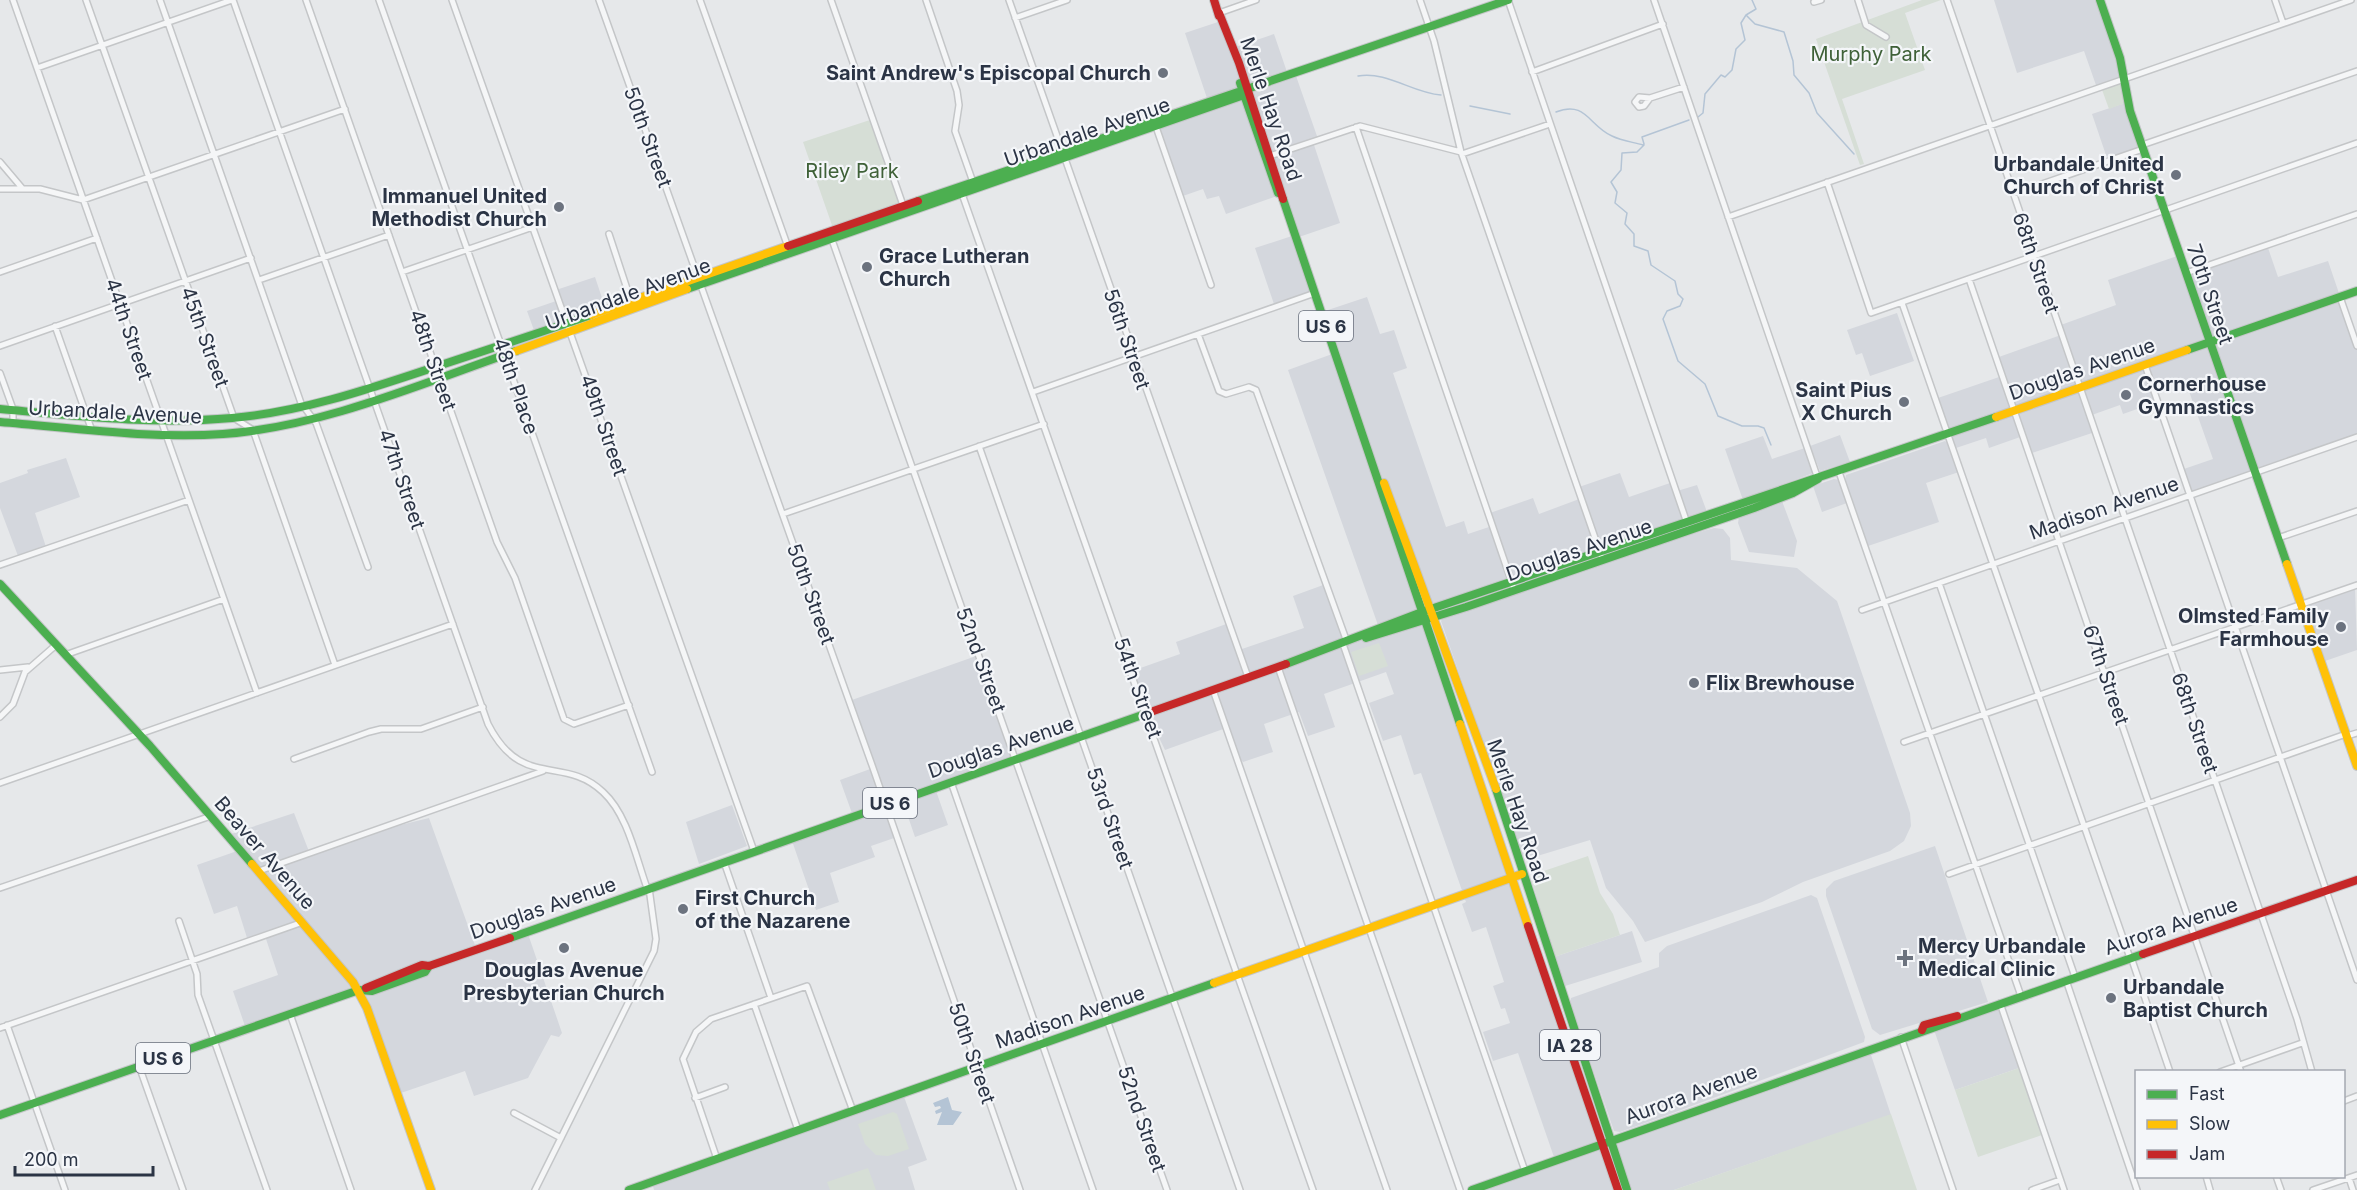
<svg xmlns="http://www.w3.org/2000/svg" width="2357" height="1190" font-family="Inter,sans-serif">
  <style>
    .built { fill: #d4d7dd }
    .green { fill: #d6ded6 }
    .water { fill: #b4c4d5 }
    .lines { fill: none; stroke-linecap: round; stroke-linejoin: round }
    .stream { stroke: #b4c4d5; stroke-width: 1.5 }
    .street-casing { stroke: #c4c6c8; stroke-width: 8 }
    .fast-casing { stroke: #c4c6c8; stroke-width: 10 }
    .slow-casing { stroke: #c4c6c8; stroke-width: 10 }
    .jam-casing { stroke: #c4c6c8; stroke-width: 10 }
    .street { stroke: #f5f6f7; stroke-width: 5 }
    .fast { stroke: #4caf50; stroke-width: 8 }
    .slow { stroke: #ffc107; stroke-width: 8 }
    .jam { stroke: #c62828; stroke-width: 8 }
    .poi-dot { fill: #6c737f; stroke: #f4f6f9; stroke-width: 2 }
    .labels { text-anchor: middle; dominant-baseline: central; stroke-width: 4.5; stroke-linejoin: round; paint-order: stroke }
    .shield { fill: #f4f6f9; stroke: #676e7b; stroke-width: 1.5 }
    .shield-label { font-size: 18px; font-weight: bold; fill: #2b3445 }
    .park-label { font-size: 20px; fill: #3f6138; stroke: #f4f6f9 }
    .poi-label { font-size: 20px; font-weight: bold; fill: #2b3445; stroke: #f4f6f9; text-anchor: start }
    .street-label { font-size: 20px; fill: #2b3445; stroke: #f4f6f9 }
  </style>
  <rect width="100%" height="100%" fill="#e6e8ea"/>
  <path class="built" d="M1994 0H2100L2124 79 2097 88 2084 51 2017 73Z
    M1221 21 1243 89 1208 101 1185 33Z
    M1274 34 1288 75 1295 73 1318 139 1313 142 1340 223 1296 238 1315 293 1275 307 1255 248 1295 235 1233 48Z
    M1244 95 1280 195 1226 214 1219 196 1207 199 1203 189 1180 197 1155 126Z
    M2128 102 2143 149 2108 161 2092 114Z
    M2267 245 2278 277 2328 261 2357 346V437L2190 496 2181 470 2213 459 2185 380 2154 390 2157 402 2123 414 2120 405 2089 416 2095 432 2029 454 2023 436 1989 448 1986 438 1953 449 1935 399 2002 376 1996 358 2061 335 2058 326 2116 305 2108 280 2180 255 2186 273Z
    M595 277 606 310 535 333 527 311 559 300 556 290Z
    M1367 297 1380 334 1394 330 1407 368 1393 373 1446 527 1464 521 1468 534 1489 527 1493 525 1490 513 1533 498 1539 514 1582 498 1579 487 1620 473 1629 497 1673 482 1677 491 1697 485 1707 512 1430 609 1370 451 1422 612 1379 628 1288 370 1335 353 1322 312Z
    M1897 313 1914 361 1870 376 1862 353 1856 355 1847 330Z
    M1840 435 1850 462 1820 471 1810 446Z
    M1763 436 1772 459 1805 448 1813 473 1743 500 1725 449Z
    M1945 441 1949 444 1959 472 1926 483 1939 522 1868 546 1845 480 1846 475Z
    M66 458 80 497 35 513 46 547 18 556 0 508V483L28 473 27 470Z
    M1834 479 1839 480 1847 503 1822 512 1813 486Z
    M1782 501 1797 541 1794 557 1749 552 1738 523 1739 517Z
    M1714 528 1723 529 1730 538 1731 560 1797 568 1837 601 1910 813 1911 826 1904 841 1890 851 1803 882 1762 902 1645 942 1633 921 1606 888 1590 840 1524 860 1441 621 1443 618 1657 544Z
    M1326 584 1347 642 1425 621 1618 1190H1472L1555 1160 1518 1053 1493 1061 1483 1032 1510 1023 1505 1008 1501 1009 1493 986 1504 982 1486 927 1472 932 1462 904 1466 902 1421 773 1414 775 1401 735 1383 741 1369 703 1394 694 1386 672 1324 694 1335 727 1308 736 1299 712 1264 724 1273 752 1243 762 1234 752 1226 728 1165 750 1147 713 1132 671 1180 654 1176 642 1229 623 1239 650 1304 628 1293 596Z
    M2355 587 2357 650 2325 661 2306 605Z
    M979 655 1016 759 935 788 948 825 915 837 902 799 886 805 897 837 871 846 875 857 830 873 839 902 816 910 791 838 853 816 840 780 873 768 849 701Z
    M732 805 747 846 699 864 686 822Z
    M294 813 310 854 368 833 429 818 476 948 527 931 562 1033 559 1037 551 1035 528 1078 474 1096 465 1071 398 1094 358 990 246 1029 233 991 278 975 265 936 248 941 237 906 214 914 197 865 240 850 228 835Z
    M1935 846 1988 1002 1880 1035 1872 1029 1826 896V889L1834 881Z
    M1811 895 1817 898 1865 1037 1864 1042 1662 1117 1620 1132 1614 1131 1570 1003 1571 998 1659 967V953L1667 946Z
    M1632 931 1642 962 1565 986 1554 957Z
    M1995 1009 2000 1011 2019 1068 1955 1090 1934 1030Z
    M1869 1049 1891 1115 1674 1190H1627L1611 1140Z
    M903 1094 927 1160 908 1167 915 1190H654L652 1182Z"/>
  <path class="green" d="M1922 0H1941L1905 13 1925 70 1842 99 1864 164 1860 165 1816 39Z
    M2124 79 2128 102 2109 109 2101 87Z
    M873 119 904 206 834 231 803 142Z
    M1379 643 1388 666 1359 676 1351 652Z
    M1588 856 1600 893 1613 914 1620 935 1554 957 1532 881 1535 874Z
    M2019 1068 2042 1135 1978 1157 1955 1090Z
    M893 1112 897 1114 909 1149 888 1156 876 1155 865 1144 858 1124Z
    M1891 1114 1917 1190H1674Z
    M868 1168 876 1190H830L827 1182Z"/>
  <path class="water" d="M948 1097 952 1110 962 1112 953 1125H937L942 1112 936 1114 935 1111 941 1108 940 1106 935 1107 933 1103Z"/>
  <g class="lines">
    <path class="stream" d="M1746 15 1755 24 1784 32 1793 61 1794 75 1809 93 1817 113 1854 154
      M1358 76C1388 71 1412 93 1441 95
      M1470 106 1510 114
      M1556 112C1586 100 1589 126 1612 136 1622 141 1633 142 1643 145
      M1698 117 1703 113 1705 94 1721 75 1725 77 1732 70 1736 49 1745 40 1741 23 1746 15 1756 9 1752 0
      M1644 144 1642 137 1689 120
      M1644 145 1637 152 1622 153 1621 170 1611 182 1617 192 1615 203 1627 213 1625 224 1634 234V246L1648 251 1651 265 1675 281 1678 294 1683 299 1680 306 1667 311 1663 319 1678 361 1705 384 1718 416 1742 426H1758L1764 428 1771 445"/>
    <g class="street-casing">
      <path id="street" d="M13 0 257 693
        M86 0 234 418 253 430 335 665
        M160 0 301 403 316 423 368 567
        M233 0 488 724C522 791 563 754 603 792 628 815 636 858 647 888
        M306 0 497 542 515 578 564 719 574 724 629 705
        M379 0 652 772
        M452 0 754 851
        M599 0 873 768 1020 1190
        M700 0 788 247
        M831 0 904 208
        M926 0 957 91 959 105 955 131 974 185
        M1009 0 1248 677
        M1420 0 1434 41 1461 152 1602 558
        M1508 0 1687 523
        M1654 0 1818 479
        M1858 0 1866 25 1886 37
        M1947 0 2297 1019 2312 1072
        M2275 0 2283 23
        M1814 2 1821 0
        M1219 13 1256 0
        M1015 18 1067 0
        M37 68 232 0
        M1532 72 1663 24
        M1650 98 1639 97 1635 102 1639 107 1644 106 1650 98 1684 87
        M1155 124 1211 285
        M1356 127 1514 589
        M2142 145 2357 71
        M1462 154 1550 124
        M1270 156 1360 126 1461 152
        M0 162 22 188
        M1827 182 1871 313 2357 143
        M0 189H40L83 200 345 109
        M961 191 1313 1190
        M2013 194 2143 149
        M1728 217 2351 0
        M609 234 632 304
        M831 237 1167 1190
        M0 272 97 238
        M402 272 533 227
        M2186 273 2357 214
        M1969 279 2241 1072
        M259 280 389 235
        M2340 297 2357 346
        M1902 303 2130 958
        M55 326 92 431
        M1198 334 1219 391 1226 394 1249 387 1256 390 1347 642
        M0 346 251 258
        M2145 365 2357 980
        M0 373 13 409V423
        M1033 392 1315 293
        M979 446 1240 1190
        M1839 472 2021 996
        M783 514 1044 424
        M2278 538 2357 511
        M0 565 189 500
        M1939 583 2075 977
        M1862 610 2357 437
        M1343 644 1525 1171
        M65 655 224 599
        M1278 667 1460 1190
        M0 670 28 667
        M1213 690 1387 1190
        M0 717 13 704 25 672 56 645
        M2347 736 2357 733
        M1904 742 2357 585
        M294 759 369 732 381 729H421L483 707
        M951 782 1093 1190
        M0 783 453 624
        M724 862 771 998
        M259 871 543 771
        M1949 874 2346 734
        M0 888 211 816
        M179 921 197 974 198 995 267 1190
        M2131 957 2170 1072
        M2066 980 2137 1190
        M2000 1003 2064 1190
        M754 1004 798 1130
        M290 1014 351 1190
        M7 1025 65 1190
        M0 1028 303 922
        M1901 1037 1953 1190
        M139 1066 183 1190
        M2220 1072 2302 1043
        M695 1098 725 1087
        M2344 1101 2357 1096
        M514 1113 561 1138
        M717 1159 683 1059 696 1032 711 1019 807 986 853 1111
        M2206 1176 2210 1190
        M2276 1176 2281 1190
        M2349 1178 2353 1190
        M535 1190 654 951 656 939 649 888
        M2032 1190 2060 1180
        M2313 1190 2357 1175"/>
    </g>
    <g class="fast-casing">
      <path id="fast" d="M2100 0 2120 58 2130 111 2287 564
        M1240 83 1278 193
        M1283 199 1460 724
        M918 201 1508 0
        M687 289 1244 95 1248 91
        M2187 350 2357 291
        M0 409C77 416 154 425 232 418 302 412 369 389 435 367 487 350 539 333 591 315
        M0 422C74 428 149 439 223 434 322 427 423 383 516 351
        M0 584 150 746 252 864
        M1366 638 1466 607 1754 508 1793 493 1818 479
        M1286 664 1422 612 1996 417
        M1496 789 1627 1190
        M510 938 1145 714
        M0 1115 359 990 372 991 425 972 429 966
        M629 1190 1214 983
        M1472 1190 2143 954"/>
    </g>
    <g class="slow-casing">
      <path id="slow" d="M591 315 788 246
        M516 351 687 289
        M1996 417 2187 350
        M1384 483 1496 789
        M2287 564 2357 766
        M1460 724 1528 926
        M252 864 353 982 367 1008 431 1190
        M1214 983 1522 874"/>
    </g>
    <g class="jam-casing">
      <path id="jam" d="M1214 0 1219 16
        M1219 13 1239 63 1283 199
        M788 246 918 201
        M1145 714 1286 664
        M1528 926 1618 1190
        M2143 954 2357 880
        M366 988 422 965 429 966 510 938
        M1922 1030 1924 1025 1957 1016"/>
    </g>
    <use href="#street" class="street"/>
    <use href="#fast" class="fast"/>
    <use href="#slow" class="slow"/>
    <use href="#jam" class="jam"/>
  </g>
  <g class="poi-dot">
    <circle cx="1163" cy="73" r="6"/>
    <circle cx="2176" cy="175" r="6"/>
    <circle cx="559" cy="207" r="6"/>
    <circle cx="867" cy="267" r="6"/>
    <circle cx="2126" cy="395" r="6"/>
    <circle cx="1904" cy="402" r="6"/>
    <circle cx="2341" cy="627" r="6"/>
    <circle cx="1694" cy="683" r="6"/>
    <circle cx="683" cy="909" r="6"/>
    <circle cx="564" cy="948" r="6"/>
    <path d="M1902 949h6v6h6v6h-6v6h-6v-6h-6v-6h6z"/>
    <circle cx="2111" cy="998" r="6"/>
  </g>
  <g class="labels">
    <g class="shield">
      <rect x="1299" y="311" width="54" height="30" rx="4.5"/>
      <rect x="863" y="788" width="54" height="30" rx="4.5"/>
      <rect x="1540" y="1030" width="60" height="30" rx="4.5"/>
      <rect x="136" y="1043" width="54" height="30" rx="4.5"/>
    </g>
    <g class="shield-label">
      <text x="1326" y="326">US 6</text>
      <text x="890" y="803">US 6</text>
      <text x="1570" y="1045">IA 28</text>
      <text x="163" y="1058">US 6</text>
    </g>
    <g class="park-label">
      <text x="1871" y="54">Murphy Park</text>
      <text x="852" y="171">Riley Park</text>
    </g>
    <g class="poi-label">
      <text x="1151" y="73" text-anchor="end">Saint Andrew's Episcopal Church</text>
      <text x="2164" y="164" text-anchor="end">Urbandale United<tspan x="2164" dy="23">Church of Christ</tspan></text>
      <text x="547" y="196" text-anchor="end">Immanuel United<tspan x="547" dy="23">Methodist Church</tspan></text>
      <text x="879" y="256">Grace Lutheran<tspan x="879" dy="23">Church</tspan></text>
      <text x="2138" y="384">Cornerhouse<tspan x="2138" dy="23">Gymnastics</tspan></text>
      <text x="1892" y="390" text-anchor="end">Saint Pius<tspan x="1892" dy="23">X Church</tspan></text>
      <text x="2329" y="616" text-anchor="end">Olmsted Family<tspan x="2329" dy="23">Farmhouse</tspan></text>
      <text x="1706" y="683">Flix Brewhouse</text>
      <text x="695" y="898">First Church<tspan x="695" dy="23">of the Nazarene</tspan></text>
      <text x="1918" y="946">Mercy Urbandale<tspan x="1918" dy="23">Medical Clinic</tspan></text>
      <text x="564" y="970" text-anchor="middle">Douglas Avenue<tspan x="564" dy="23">Presbyterian Church</tspan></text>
      <text x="2123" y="987">Urbandale<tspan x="2123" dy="23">Baptist Church</tspan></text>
    </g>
    <g class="street-label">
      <text transform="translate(1271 109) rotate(71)">Merle Hay Road</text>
      <text transform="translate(1087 132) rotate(-19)">Urbandale Avenue</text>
      <text transform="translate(648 137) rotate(70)">50th Street</text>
      <text transform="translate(2036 263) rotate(71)">68th Street</text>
      <text transform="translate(628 294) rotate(-20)">Urbandale Avenue</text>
      <text transform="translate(2210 294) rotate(71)">70th Street</text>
      <text transform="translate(129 329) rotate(71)">44th Street</text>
      <text transform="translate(205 337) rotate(70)">45th Street</text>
      <text transform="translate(1127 339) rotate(71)">56th Street</text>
      <text transform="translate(433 360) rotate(71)">48th Street</text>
      <text transform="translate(2082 369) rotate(-19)">Douglas Avenue</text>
      <text transform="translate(516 386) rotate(71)">48th Place</text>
      <text transform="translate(115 412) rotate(3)">Urbandale Avenue</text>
      <text transform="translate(604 425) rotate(71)">49th Street</text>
      <text transform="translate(402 479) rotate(71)">47th Street</text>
      <text transform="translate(2104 508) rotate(-19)">Madison Avenue</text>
      <text transform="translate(1579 550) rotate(-19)">Douglas Avenue</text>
      <text transform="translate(811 594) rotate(70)">50th Street</text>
      <text transform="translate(981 660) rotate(70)">52nd Street</text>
      <text transform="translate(2106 675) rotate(71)">67th Street</text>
      <text transform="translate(1138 688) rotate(70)">54th Street</text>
      <text transform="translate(2195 723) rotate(71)">68th Street</text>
      <text transform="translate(1001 747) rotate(-19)">Douglas Avenue</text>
      <text transform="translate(1518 811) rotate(71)">Merle Hay Road</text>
      <text transform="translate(1110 818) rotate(71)">53rd Street</text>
      <text transform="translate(265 853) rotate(49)">Beaver Avenue</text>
      <text transform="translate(543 908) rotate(-19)">Douglas Avenue</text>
      <text transform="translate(2171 926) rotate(-19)">Aurora Avenue</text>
      <text transform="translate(1070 1017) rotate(-19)">Madison Avenue</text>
      <text transform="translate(972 1053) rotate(71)">50th Street</text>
      <text transform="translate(1691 1094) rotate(-20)">Aurora Avenue</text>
      <text transform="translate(1142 1119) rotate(71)">52nd Street</text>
    </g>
  </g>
  <rect x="2135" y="1070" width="210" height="108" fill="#f4f6f9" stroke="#a4a8b1" stroke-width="1.5"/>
  <rect x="2147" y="1090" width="30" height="9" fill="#4caf50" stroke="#a4a8b1" stroke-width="1.5"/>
  <text x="2189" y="1100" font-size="18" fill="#2b3445">Fast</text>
  <rect x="2147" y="1120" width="30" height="9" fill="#ffc107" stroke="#a4a8b1" stroke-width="1.5"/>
  <text x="2189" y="1130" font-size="18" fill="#2b3445">Slow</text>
  <rect x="2147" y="1150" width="30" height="9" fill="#c62828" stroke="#a4a8b1" stroke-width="1.5"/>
  <text x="2189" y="1160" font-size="18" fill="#2b3445">Jam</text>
  <path d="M15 1166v9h138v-9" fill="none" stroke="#2b3445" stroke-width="3"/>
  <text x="24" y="1166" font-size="18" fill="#2b3445" stroke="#f4f6f9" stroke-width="4.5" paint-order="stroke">200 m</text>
</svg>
